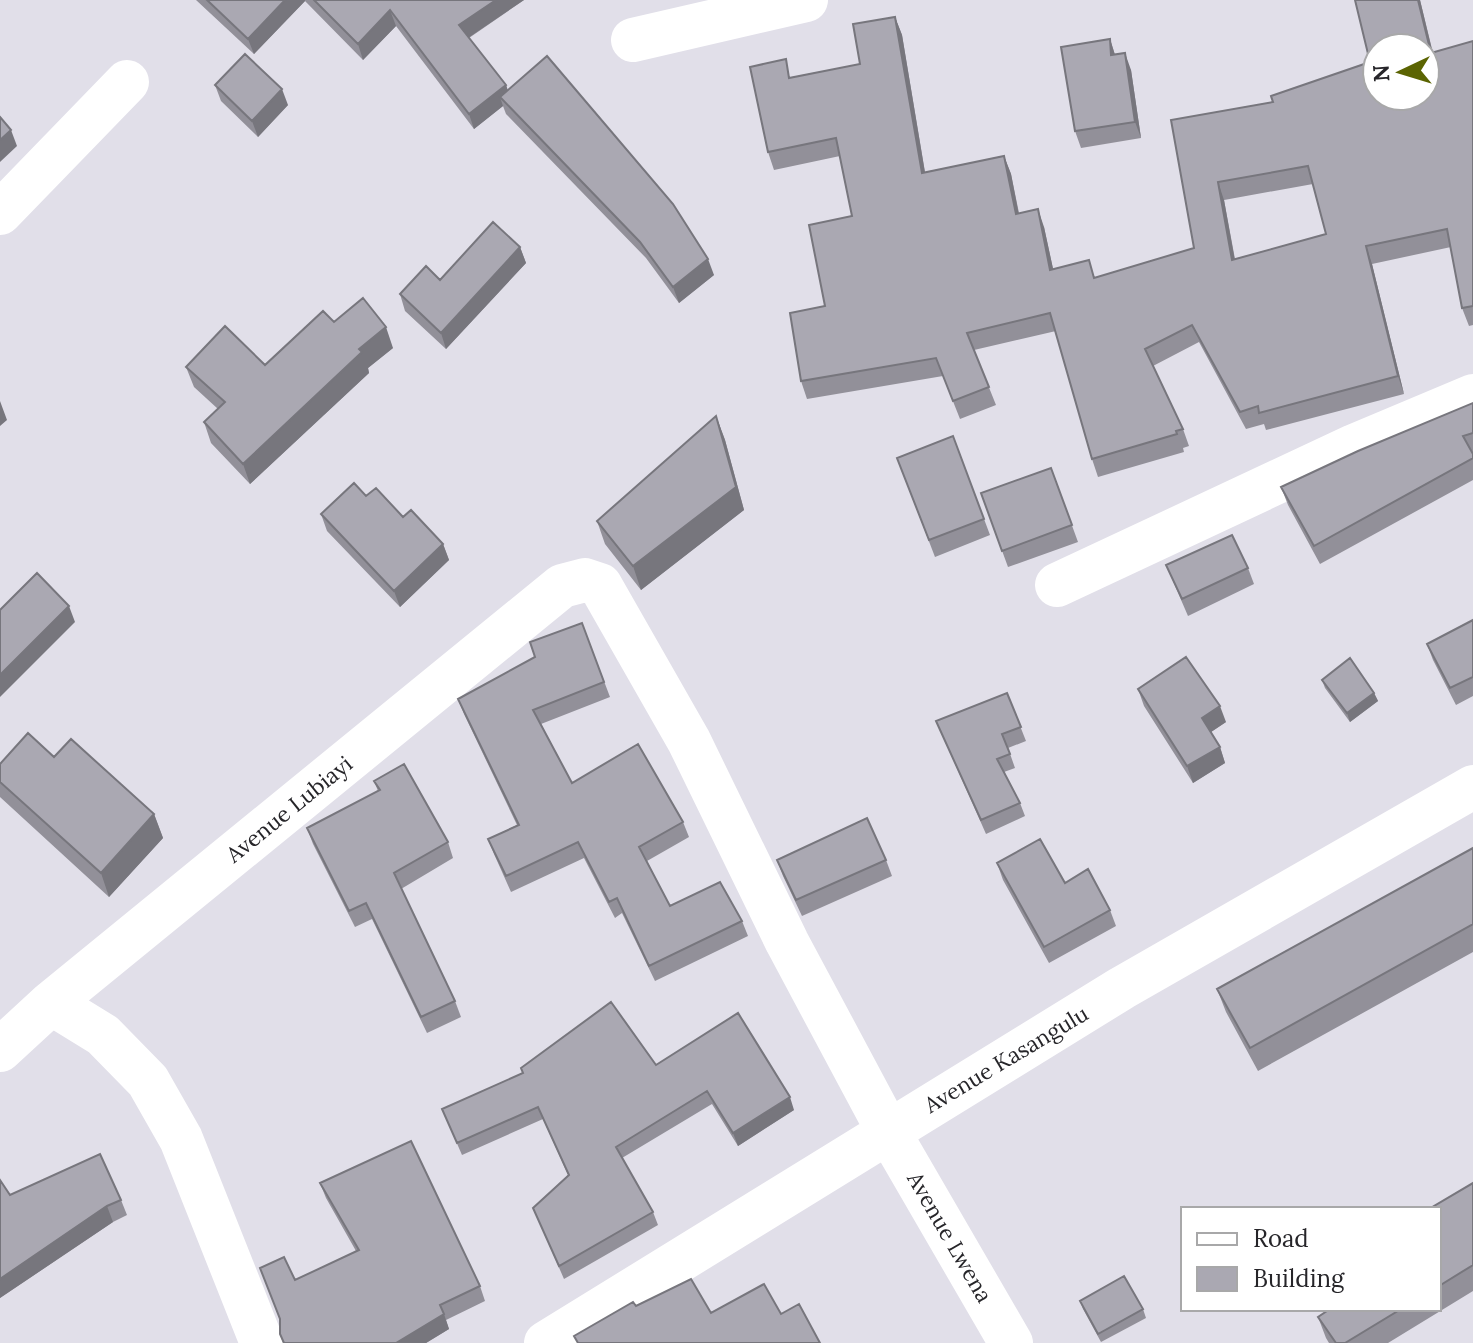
<svg xmlns="http://www.w3.org/2000/svg" width="1473" height="1343" font-family="Lora,serif">
  <style>
    .lines { fill: none; stroke-linecap: round; stroke-linejoin: round }
    .minor { stroke: #fff; stroke-width: 44 }
    .wall { fill: #929099; fill-rule: evenodd }
    .shaded-wall { fill: #77767d }
    .building { fill: #aaa8b2; stroke: #77767d; stroke-width: 2; fill-rule: evenodd }
    .labels { text-anchor: middle; dominant-baseline: central; stroke-width: 7; stroke-linejoin: round; paint-order: stroke }
    .street-label { font-size: 22px; fill: #262529; stroke: #fff }
  </style>
  <rect width="100%" height="100%" fill="#e1dfe9"/>
  <g class="lines">
    <path class="minor" d="M633 40 806 0
      M0 213 127 82
      M1057 585 1354 446 1473 396
      M51 1003 103 1035 148 1081 181 1139 262 1343
      M0 1050 51 1003 562 586 585 580 600 585 689 741 787 942 888 1131 1011 1343
      M546 1343 1122 988 1473 787"/>
  </g>
  <path class="wall" d="M196 0H524L469 38 506 85 508 91 714 275 679 303 646 258 506 114 503 106 474 129 396 26 363 60 305 1 254 54Z
    M1355 0H1420L1433 53 1473 41V325L1469 326 1462 308 1451 247 1372 264 1404 394 1266 430 1264 424 1246 429 1199 342 1153 366 1183 429 1189 446 1183 448 1184 452 1098 477 1092 459 1056 331 974 350 996 405 960 419 943 376 807 399 801 381 825 306 852 216 840 156 774 170 768 152 792 77 860 64 895 17 902 35 925 172 1004 156 1011 174 1019 213 1044 227 1053 269 1096 278 1194 248 1171 120 1273 102 1370 62ZM1313 184 1326 234 1235 259 1224 200Z
    M1110 39 1115 55 1131 70 1141 138 1081 148 1075 131Z
    M215 85 288 105 258 137 221 101Z
    M520 247 526 263 446 349 405 311 400 294 440 280Z
    M334 322 393 348 368 368 369 373 250 484 211 443 204 422 218 409 194 387 186 367 265 365Z
    M1473 403V480L1320 564 1288 505 1281 487Z
    M716 416 725 440 744 510 641 590 605 544 597 521Z
    M953 436 990 535 935 557 897 458Z
    M1051 468 1078 542 1008 567 981 493Z
    M321 514 403 517 443 544 449 560 400 607 327 531Z
    M1166 565 1248 568 1254 584 1188 616Z
    M1473 620V696L1456 705 1433 660 1427 644Z
    M582 623 610 697 541 724 572 783 683 822 689 837 647 861 670 906 742 921 748 936 655 981 622 913 615 918 584 858 511 892 494 854 488 839 517 825 464 714 458 699 535 657Z
    M1322 680 1374 693 1378 701 1350 722 1325 688Z
    M1138 689 1226 722 1211 732 1220 747 1225 763 1193 783 1144 706Z
    M1007 693 1026 741 1008 748 1015 768 1004 772 1020 803 1025 816 986 834 936 721Z
    M0 764 154 814 163 838 109 897 0 797Z
    M374 781 448 842 453 858 401 889 455 1001 461 1017 427 1033 372 919 355 927 313 844 307 828 378 791Z
    M1473 848V952L1258 1071 1226 1012 1217 989Z
    M777 860H886L892 876 802 916 783 876Z
    M997 863 1065 883 1110 910 1116 926 1049 963 1003 880Z
    M656 1065 794 1110 738 1146 712 1104 622 1158 653 1212 658 1225 564 1279 533 1208 568 1175 543 1119 462 1155 442 1109Z
    M0 1180 10 1195 121 1200 127 1215 113 1222 0 1298Z
    M320 1183 480 1286 485 1301 446 1320 449 1329 426 1343H283L280 1334 295 1280 356 1251 326 1198Z
    M1473 1183V1291L1388 1343H1329L1326 1338 1318 1317 1330 1309H1439V1209Z
    M1080 1301 1143 1309 1146 1318 1101 1342 1083 1309Z"/>
  <path class="shaded-wall" d="M285 0H305V1L254 54 248 39Z
    M496 0H524L465 40 459 25Z
    M1418 0H1420L1437 71 1431 53Z
    M390 10 396 26 363 60 358 44Z
    M895 17 902 35 928 191 922 173Z
    M1110 39 1115 55H1111Z
    M1125 53 1131 70 1141 138 1135 122Z
    M506 85 511 100 500 97 503 106 474 129 469 114Z
    M282 89 288 105 258 137 252 121Z
    M11 130 17 146 0 162V140Z
    M1004 156 1011 174 1022 231 1016 214Z
    M1218 182 1224 200 1238 278 1232 260Z
    M1038 209 1044 227 1057 287 1050 270Z
    M1366 246 1372 264 1404 394 1398 376Z
    M520 247 526 263 446 349 441 333Z
    M708 259 714 275 679 303 673 287Z
    M386 327 393 348 368 368 369 373 250 484 243 464 359 349Z
    M0 401 7 420 0 426Z
    M716 416 725 440 744 510 641 590 633 566Z
    M443 544 449 560 400 607 394 591Z
    M69 606 75 622 0 697V675Z
    M1374 693 1378 701 1350 722 1347 713Z
    M1220 706 1226 722 1208 734 1202 718Z
    M1220 747 1225 763 1193 783 1187 766Z
    M154 814 163 838 109 897 101 873Z
    M790 1097 794 1110 738 1146 733 1133Z
    M107 1206 113 1222 0 1298V1279Z
    M444 1314 449 1329 426 1343H396Z"/>
  <path class="building" d="M207 0H285L248 39Z
    M314 0H496L459 25 506 85 469 114 390 10 358 44Z
    M1355 0H1418L1431 53 1473 41V306L1462 308 1447 229 1366 246 1398 376 1259 413 1258 406 1240 412 1192 325 1145 349 1183 429 1176 431 1177 434 1092 459 1050 313 967 333 989 387 953 401 936 358 801 381 790 313 825 306 809 225 852 216 836 138 768 152 750 67 786 59 789 78 860 64 853 24 895 17 922 173 1004 156 1016 214 1038 209 1050 270 1089 260 1094 278 1194 248 1171 120 1273 102 1271 96 1370 62ZM1377 48H1425V96H1377ZM1308 166 1326 234 1232 260 1218 182Z
    M1110 39 1111 55 1125 53 1135 122 1075 131 1061 47Z
    M245 54 282 89 252 121 215 85Z
    M547 56 673 204 708 259 673 287 640 242 500 97Z
    M0 117 11 130 0 140Z
    M493 222 520 247 441 333 400 294 426 266 440 280Z
    M363 298 386 327 359 349 362 352 243 464 204 422 225 402 186 367 225 326 265 365 323 311 334 322Z
    M1473 403V433L1463 436 1473 454V458L1314 546 1281 487 1358 451Z
    M716 416 736 487 633 566 597 521Z
    M953 436 984 519 929 540 897 458Z
    M1051 468 1072 525 1002 551 981 493Z
    M354 483 366 496 376 488 403 517 411 510 443 544 394 591 321 514Z
    M1232 535 1248 568 1182 599 1166 565Z
    M37 573 69 606 0 675V610Z
    M1473 620V677L1450 688 1427 644Z
    M582 623 604 682 533 710 572 783 638 744 683 822 639 847 670 906 720 882 742 921 649 966 617 898 609 902 578 842 506 876 488 839 519 825 458 699 535 657 530 642Z
    M1186 657 1220 706 1202 718 1220 747 1187 766 1138 689Z
    M1350 658 1374 693 1347 713 1322 680Z
    M1007 693 1021 727 1002 734 1010 754 997 759 1020 803 981 820 936 721Z
    M28 733 54 757 71 739 154 814 101 873 0 782V764Z
    M404 764 448 842 394 873 455 1001 421 1017 366 903 349 911 307 828 380 790 374 781Z
    M867 818 886 860 796 900 777 860Z
    M1040 839 1065 883 1088 869 1110 910 1044 947 997 863Z
    M1473 848V924L1250 1048 1217 989Z
    M611 1002 656 1065 738 1013 790 1097 733 1133 707 1091 616 1147 653 1212 559 1266 533 1208 569 1175 538 1107 457 1143 442 1109 523 1073 521 1068Z
    M411 1141 480 1286 440 1305 444 1314 396 1343H284L280 1334V1319L260 1268 284 1257 295 1280 359 1250 320 1183Z
    M100 1154 121 1200 107 1206 0 1279V1180L10 1195Z
    M1473 1183V1265L1439 1286V1209H1429Z
    M1124 1276 1143 1309 1098 1334 1080 1301Z
    M691 1279 711 1313 764 1284 781 1314 799 1304 820 1343H578L574 1336 633 1302 636 1306Z
    M1330 1309H1401L1345 1343H1336L1318 1317Z"/>
  <g class="labels">
    <g class="street-label">
      <text transform="translate(289 809) rotate(-39)">Avenue Lubiayi</text>
      <text transform="translate(1006 1059) rotate(-31)">Avenue Kasangulu</text>
      <text transform="translate(950 1237) rotate(60)">Avenue Lwena</text>
    </g>
  </g>
  <rect x="1181" y="1207" width="260" height="104" fill="#ffffff" stroke="#a8a8a9" stroke-width="2"/>
  <rect x="1197" y="1233" width="40" height="12" fill="#ffffff" stroke="#a8a8a9" stroke-width="2"/>
  <text x="1253" y="1247" font-size="24" fill="#262529">Road</text>
  <rect x="1197" y="1267" width="40" height="24" fill="#aaa8b2" stroke="#a8a8a9" stroke-width="2"/>
  <text x="1253" y="1287" font-size="24" fill="#262529">Building</text>
  <g transform="translate(1401 72) rotate(266)"><circle r="38" fill="#ffffff" stroke="#a8a8a9" stroke-width="2"/>
  <path d="M0-6L14 30L0 20L-14 30Z" fill="#5b6402"/>
  <text y="-12" font-size="22" font-weight="bold" text-anchor="middle" fill="#262529">N</text>
  </g>
</svg>
